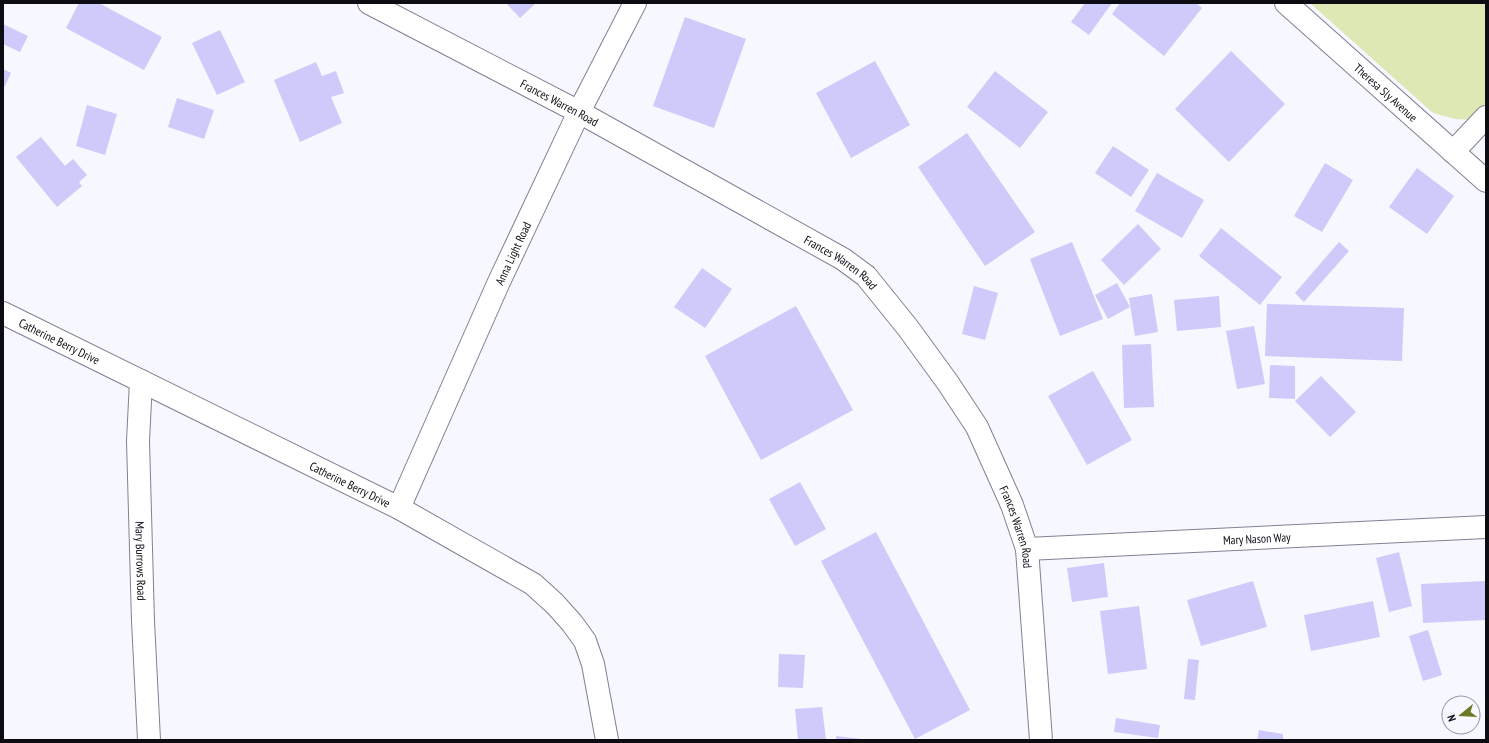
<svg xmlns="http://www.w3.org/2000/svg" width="1489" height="743" font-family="'PT Sans Narrow',sans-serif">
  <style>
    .green { fill: #dde8b5 }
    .building { fill: #cecafa }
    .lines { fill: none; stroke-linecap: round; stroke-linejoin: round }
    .minor-casing { stroke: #828093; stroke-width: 24 }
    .minor { stroke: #fff; stroke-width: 22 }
    .labels { text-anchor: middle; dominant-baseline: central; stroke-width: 4; stroke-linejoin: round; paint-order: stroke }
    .street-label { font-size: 12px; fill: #0d0c13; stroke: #f7f7ff }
  </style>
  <rect width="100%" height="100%" fill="#f7f7ff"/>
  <path class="green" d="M1310 3H1486V109L1476 120 1455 119 1433 113Z"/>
  <path class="building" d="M79 3H99L162 37 144 70 66 28Z
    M506 3H536L520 18Z
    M1085 3H1112L1089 35 1071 22Z
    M1120 3H1196L1202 8 1164 56 1112 14Z
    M685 17 746 39 714 128 653 106Z
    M3 24 28 36 20 52 3 44Z
    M220 30 245 82 217 95 192 43Z
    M1231 51 1285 104 1229 162 1175 109Z
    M875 61 910 125 851 158 816 93Z
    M316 62 322 76 336 71 344 93 331 97 342 123 300 142 274 80Z
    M3 69 11 73 5 86H3Z
    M995 71 1048 112 1020 148 967 107Z
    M177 98 214 110 204 139 168 127Z
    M87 105 117 114 105 155 76 146Z
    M967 133 1035 232 985 266 918 167Z
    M41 137 65 166 73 159 87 175 79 182 82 186 57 207 16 157Z
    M1113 146 1149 170 1131 197 1095 173Z
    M1325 163 1353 180 1322 232 1294 216Z
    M1417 168 1454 196 1427 234 1389 207Z
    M1157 173 1204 200 1182 238 1135 211Z
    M1138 224 1161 249 1124 285 1101 260Z
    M1221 228 1282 277 1260 305 1199 256Z
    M1072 242 1103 319 1060 336 1030 259Z
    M1339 242 1349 251 1304 302 1295 293Z
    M702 268 732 289 705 328 674 307Z
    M1117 283 1130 307 1108 319 1095 295Z
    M974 286 998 293 985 340 962 334Z
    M1152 294 1158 332 1135 336 1129 298Z
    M1219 296 1221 327 1177 331 1174 300Z
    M1267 304 1404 308 1402 361 1265 356Z
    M796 306 853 410 761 460 705 356Z
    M1254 326 1265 384 1237 389 1226 331Z
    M1151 344 1154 407 1124 408 1122 345Z
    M1270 365 1295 366V399L1269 398Z
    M1093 371 1132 440 1087 465 1048 396Z
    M1321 376 1356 412 1330 437 1295 401Z
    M800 482 826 529 795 546 769 499Z
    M876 532 970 710 915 739 821 561Z
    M1399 552 1412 606 1389 612 1376 558Z
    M1104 563 1108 597 1072 602 1067 568Z
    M1253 581 1267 627 1201 646 1187 600Z
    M1486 581V620L1423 623 1421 584Z
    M1373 601 1380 637 1311 651 1304 615Z
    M1139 606 1147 669 1108 674 1100 611Z
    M1428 630 1442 675 1423 681 1409 636Z
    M779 654 805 655 803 688 778 687Z
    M1188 659 1199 660 1195 700 1184 699Z
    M822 707 826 740H798L795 709Z
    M1116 718 1160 725 1158 738 1114 732Z
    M1259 730 1283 734V740H1257Z
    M836 736 862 739V740H836Z"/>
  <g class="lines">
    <g class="minor-casing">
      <g id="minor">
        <path id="s1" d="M369 3 579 112 843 259 866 276 908 328 948 383 977 427 1012 505 1027 549 1041 740"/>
        <path id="s2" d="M1286 3 1486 181"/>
        <path d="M1453 152 1486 117"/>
        <path id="s3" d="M3 313 399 508 533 584 555 604 572 623 585 641 593 664 607 740"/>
        <path id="s4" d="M141 381 138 441 143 621 149 740"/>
        <path id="s5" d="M399 508 498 284 579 112 635 3"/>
        <path id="s6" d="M1027 549 1486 527"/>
      </g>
    </g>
    <use href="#minor" class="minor"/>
  </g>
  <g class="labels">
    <g class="street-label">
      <text stroke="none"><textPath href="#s2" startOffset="134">Theresa Sly Avenue</textPath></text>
      <text stroke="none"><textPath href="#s1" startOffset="215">Frances Warren Road</textPath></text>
      <text stroke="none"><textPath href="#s5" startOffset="279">Anna Light Road</textPath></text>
      <text stroke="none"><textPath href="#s1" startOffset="539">Frances Warren Road</textPath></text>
      <text stroke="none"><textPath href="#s3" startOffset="63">Catherine Berry Drive</textPath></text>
      <text stroke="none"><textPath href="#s3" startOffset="387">Catherine Berry Drive</textPath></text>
      <text stroke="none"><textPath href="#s1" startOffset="863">Frances Warren Road</textPath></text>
      <text stroke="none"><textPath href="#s6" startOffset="230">Mary Nason Way</textPath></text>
      <text stroke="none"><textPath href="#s4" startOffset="180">Mary Burrows Road</textPath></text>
    </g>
  </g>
  <rect width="1489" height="743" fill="none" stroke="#0d0c13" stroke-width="8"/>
  <g transform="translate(1461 715) rotate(252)"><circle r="19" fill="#f7f7ff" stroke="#9999a1"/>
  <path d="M0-3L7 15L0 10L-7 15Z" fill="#6d7925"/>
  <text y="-6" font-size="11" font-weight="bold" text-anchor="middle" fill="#0d0c13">N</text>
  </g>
</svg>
